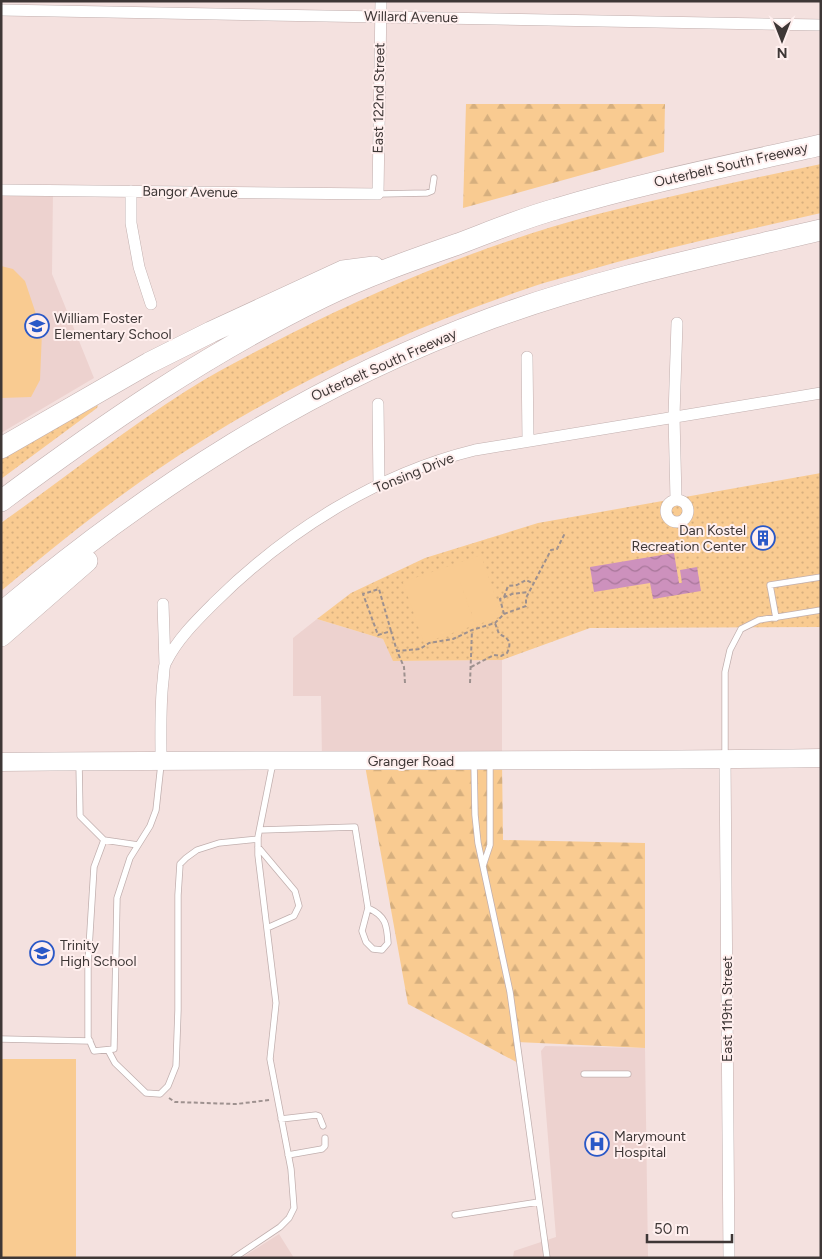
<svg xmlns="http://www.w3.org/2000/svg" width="822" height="1259" font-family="Figtree,sans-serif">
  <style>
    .built { fill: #edd2cf }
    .green { fill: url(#green-dots) }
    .forest { fill: url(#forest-firs) }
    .pitch { fill: #f9cb91 }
    .water { fill: url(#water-waves) }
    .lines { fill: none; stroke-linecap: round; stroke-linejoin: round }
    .service-casing { stroke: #c1afae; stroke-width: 7 }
    .minor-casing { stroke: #c1afae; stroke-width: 12 }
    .primary-casing { stroke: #c1afae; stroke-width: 19 }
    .motorway-casing { stroke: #c1afae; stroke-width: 22 }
    .path { stroke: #9e918f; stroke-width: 2; stroke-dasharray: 4 2.5; stroke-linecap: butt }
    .service { stroke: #fff; stroke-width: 5.5 }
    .minor { stroke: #fff; stroke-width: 11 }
    .primary { stroke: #fff; stroke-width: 18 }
    .motorway { stroke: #fff; stroke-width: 21 }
    .labels { text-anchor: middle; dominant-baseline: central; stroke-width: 4; stroke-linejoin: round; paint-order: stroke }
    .street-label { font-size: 14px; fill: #3e3736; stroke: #ffefee }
    .poi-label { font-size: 14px; fill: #3e3736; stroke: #ffefee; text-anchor: start }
  </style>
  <defs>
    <pattern id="green-dots" width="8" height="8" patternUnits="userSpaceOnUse" patternTransform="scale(1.25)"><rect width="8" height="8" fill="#f9cb91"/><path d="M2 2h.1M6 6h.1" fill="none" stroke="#d6af7e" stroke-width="1.8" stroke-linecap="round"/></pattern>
    <pattern id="forest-firs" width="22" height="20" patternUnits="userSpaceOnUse" patternTransform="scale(1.25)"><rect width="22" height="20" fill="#f9cb91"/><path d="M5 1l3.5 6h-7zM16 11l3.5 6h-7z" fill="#d6af7e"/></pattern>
    <pattern id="water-waves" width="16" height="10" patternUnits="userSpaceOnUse" patternTransform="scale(1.25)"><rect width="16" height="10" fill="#cd91bd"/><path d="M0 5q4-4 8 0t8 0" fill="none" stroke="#a8779a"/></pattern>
  </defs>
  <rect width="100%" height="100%" fill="#f4e1df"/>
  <path class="built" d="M1 190H53L52 274 94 378 1 433Z
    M317 619 383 639 394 661 502 660V761L322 760 321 696H293V638Z
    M545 1046 645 1048 648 1258H513L514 1251 556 1237 541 1051Z
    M279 1234 294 1258H242L243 1257Z"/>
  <path class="green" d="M821 164V213C743 231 665 248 589 270 567 277 544 282 523 290 394 334 270 393 157 470 103 507 51 549 1 591V523C63 479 122 432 186 391 219 370 255 352 290 334 387 285 489 243 594 215 669 196 745 180 821 164Z
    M98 405 97 408 1 479V456Z
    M821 473V627L590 628 502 660 393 661 383 639 317 619 351 593 425 558 538 523Z"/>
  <path class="forest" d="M466 104H665L664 152 463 208Z
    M364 760 502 761 503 840 645 843V1048L517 1042 520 1064 408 1004Z"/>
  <path class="pitch" d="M1 266 13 269 25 281 42 332 40 380 31 397 1 398Z
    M481 555 502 616 476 625 460 581 475 625 424 643 403 582Z
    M1 1059H76V1258H1Z"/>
  <path class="water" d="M674 553 679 583H682L680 570 697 567 701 591 653 599 650 583 594 592 590 567Z"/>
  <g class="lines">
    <g class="service-casing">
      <path id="service" d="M378 194 427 193 432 191 434 178
        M776 618 770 585 821 577
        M725 756V672L730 650 741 629 759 620 821 610
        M79 763 80 816 104 840 94 867 88 964V1037L94 1051 114 1049 117 898 130 858 150 826 156 810 161 764
        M474 763 475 815 478 843 510 992 547 1258
        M260 830 355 827 368 908 362 931 366 942 373 949 382 950 388 943C387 925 386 916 368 908
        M104 840 138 845
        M258 847 295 891 299 906 294 916 267 928
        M483 866 490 845V762
        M1 1039 90 1041
        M108 1050 115 1063 146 1093 160 1094 168 1086 176 1066 178 1010V895L180 864 186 858 197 850 219 843 258 839
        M584 1074H628
        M281 1119 316 1115 319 1116 323 1126
        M288 1155 322 1149 325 1146V1138
        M455 1215 539 1202
        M234 1258 280 1227 289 1218 294 1208 291 1169 270 1059 276 1003 258 855V837L273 762"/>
    </g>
    <g class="minor-casing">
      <path id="minor" d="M1 10 821 25
        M1 190 378 194 381 1
        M131 191V223L139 267 151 304
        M527 357 528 440
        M378 404 379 486
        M676 499 674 416 677 323
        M666 511a11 11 0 1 1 22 0a11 11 0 1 1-22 0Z
        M163 604 165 664
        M725 759 729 1258
        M161 760C161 733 160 707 163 681 164 675 163 667 166 662 178 638 198 619 216 601 287 531 377 474 475 450L821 393"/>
    </g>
    <g class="primary-casing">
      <path id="primary" d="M1 762C274 759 548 762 821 758"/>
    </g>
    <g class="motorway-casing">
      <path id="motorway" d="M1 448 149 363 211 332 343 271 374 267
        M1 501C103 425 208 353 323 297 366 276 412 260 458 244 490 232 523 218 556 209 643 183 732 165 821 145
        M1 613C149 488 309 385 492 318 598 279 710 256 821 230
        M1 636 87 561"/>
    </g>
    <path class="path" d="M504 597 508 586 517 585 526 580 534 584
      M504 614 500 599 512 594 529 592
      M391 631 379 589 363 594 378 635 391 631 397 651
      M471 667 494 655 501 656 507 653C512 643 509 638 499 634L495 623
      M405 683 404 667 397 651 420 649 429 643 453 639 472 630 495 623 504 614 526 606V598L551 550 557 549 565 533
      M470 683 472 630
      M169 1098 175 1102 236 1104 270 1100"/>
    <use href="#service" class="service"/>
    <use href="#minor" class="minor"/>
    <use href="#primary" class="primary"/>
    <use href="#motorway" class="motorway"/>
  </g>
  <defs>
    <g id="school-ring" transform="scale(1.25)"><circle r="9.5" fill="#ffefee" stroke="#2a58c7" stroke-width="1.5"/><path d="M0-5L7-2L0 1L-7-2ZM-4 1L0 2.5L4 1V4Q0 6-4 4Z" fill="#2a58c7"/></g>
    <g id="building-ring" transform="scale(1.25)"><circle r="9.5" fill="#ffefee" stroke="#2a58c7" stroke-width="1.5"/><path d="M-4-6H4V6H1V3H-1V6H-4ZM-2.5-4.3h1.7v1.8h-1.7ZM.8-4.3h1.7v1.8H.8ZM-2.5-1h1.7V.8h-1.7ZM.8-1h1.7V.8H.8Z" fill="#2a58c7"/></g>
    <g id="hospital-ring" transform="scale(1.25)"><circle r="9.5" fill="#ffefee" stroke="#2a58c7" stroke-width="1.5"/><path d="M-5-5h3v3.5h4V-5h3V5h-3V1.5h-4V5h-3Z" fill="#2a58c7"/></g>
  </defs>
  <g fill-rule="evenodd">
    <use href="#school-ring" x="37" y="326"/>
    <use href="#building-ring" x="763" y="538"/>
    <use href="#school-ring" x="42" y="953"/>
    <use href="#hospital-ring" x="597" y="1144"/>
  </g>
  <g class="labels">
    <g class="street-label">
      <text transform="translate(411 17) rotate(1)">Willard Avenue</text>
      <text transform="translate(379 98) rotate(-89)">East 122nd Street</text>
      <text transform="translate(731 165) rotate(-13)">Outerbelt South Freeway</text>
      <text transform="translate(190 192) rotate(1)">Bangor Avenue</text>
      <text transform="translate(384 365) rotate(-24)">Outerbelt South Freeway</text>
      <text transform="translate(414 473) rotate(-22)">Tonsing Drive</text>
      <text x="411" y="761">Granger Road</text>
      <text transform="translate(727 1009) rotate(-90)">East 119th Street</text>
    </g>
    <g class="poi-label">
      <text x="54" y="318">William Foster<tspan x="54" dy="16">Elementary School</tspan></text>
      <text x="746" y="530" text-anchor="end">Dan Kostel<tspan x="746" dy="16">Recreation Center</tspan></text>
      <text x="60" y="945">Trinity<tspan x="60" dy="16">High School</tspan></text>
      <text x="614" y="1136">Marymount<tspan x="614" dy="16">Hospital</tspan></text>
    </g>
  </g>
  <rect width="822" height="1259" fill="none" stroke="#3e3736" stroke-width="5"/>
  <g transform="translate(782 40) rotate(180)" stroke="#ffefee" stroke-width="4" paint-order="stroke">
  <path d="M0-4L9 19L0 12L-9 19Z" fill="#3e3736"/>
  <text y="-8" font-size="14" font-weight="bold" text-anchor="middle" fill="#3e3736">N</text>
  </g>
  <path d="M647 1234v8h85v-8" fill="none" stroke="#3e3736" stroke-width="2.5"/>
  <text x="654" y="1234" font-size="15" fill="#3e3736" stroke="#ffefee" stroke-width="4" paint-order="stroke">50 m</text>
</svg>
